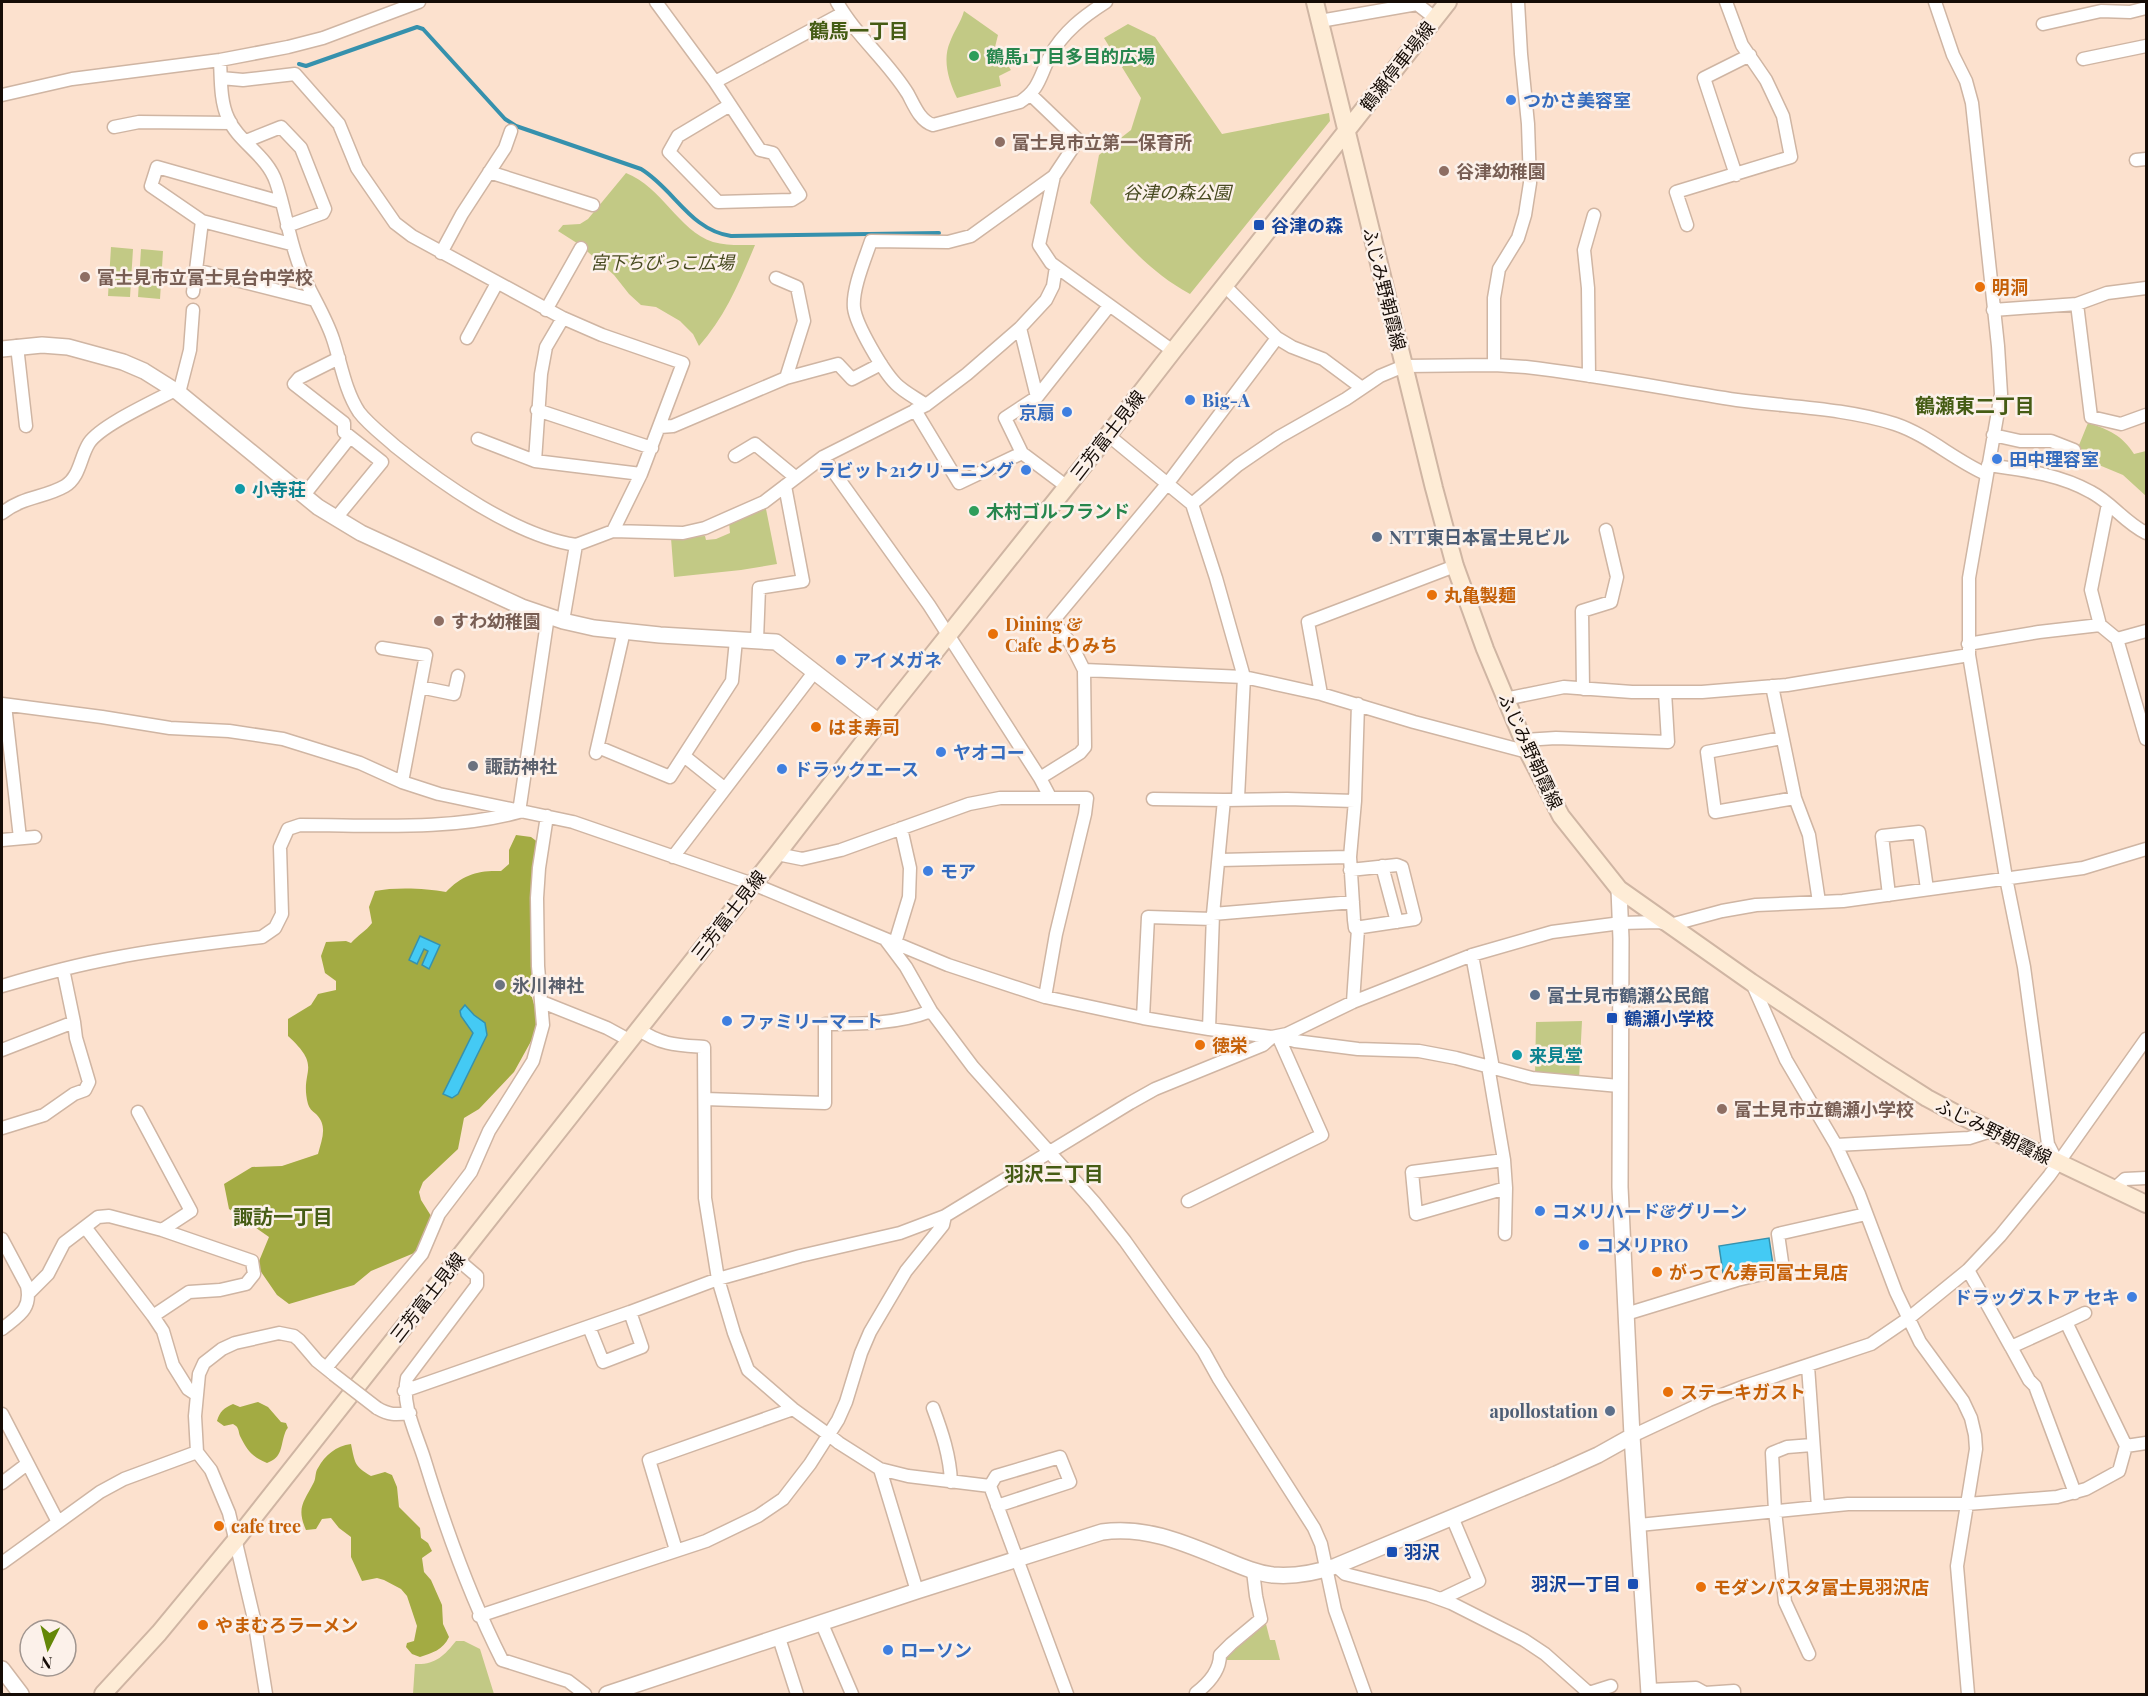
<svg xmlns="http://www.w3.org/2000/svg" width="2148" height="1696" font-family="'Playfair Display','Noto Sans JP',serif">
  <style>
    .green { fill: #c2c985 }
    .forest { fill: #a3ab43 }
    .water { fill: #44caf4; stroke: #3691ad; stroke-width: 1.5 }
    .lines { fill: none; stroke-linecap: round; stroke-linejoin: round }
    .stream { stroke: #3691ad; stroke-width: 4 }
    .minor-casing { stroke: #cfb5a3; stroke-width: 15 }
    .tertiary-casing { stroke: #cfb5a3; stroke-width: 18 }
    .secondary-casing { stroke: #cfb5a3; stroke-width: 20 }
    .minor { stroke: #fff; stroke-width: 12 }
    .tertiary { stroke: #fff; stroke-width: 15 }
    .secondary { stroke: #feecd6; stroke-width: 16 }
    .minor-bridge-casing { stroke: #cfb5a3; stroke-width: 15; stroke-linecap: butt }
    .minor-bridge { stroke: #fff; stroke-width: 12 }
    .leisure-dot { fill: #2e9e5b; stroke: #fcf1ea; stroke-width: 2 }
    .shop-dot { fill: #3f7fe0; stroke: #fcf1ea; stroke-width: 2 }
    .education-dot { fill: #8d6e63; stroke: #fcf1ea; stroke-width: 2 }
    .transit-dot { fill: #1a4fb4; stroke: #fcf1ea; stroke-width: 2 }
    .food-dot { fill: #e8710a; stroke: #fcf1ea; stroke-width: 2 }
    .culture-dot { fill: #0f9aa8; stroke: #fcf1ea; stroke-width: 2 }
    .service-dot { fill: #5c6f8a; stroke: #fcf1ea; stroke-width: 2 }
    .worship-dot { fill: #6b7280; stroke: #fcf1ea; stroke-width: 2 }
    .labels { text-anchor: middle; dominant-baseline: central; stroke-width: 5; stroke-linejoin: round; paint-order: stroke }
    .leisure-label { font-size: 18px; font-weight: bold; fill: #27864d; stroke: #fcf1ea; text-anchor: start }
    .street-label { font-size: 18px; fill: #150c06; stroke: #fcf1ea }
    .shop-label { font-size: 18px; font-weight: bold; fill: #366cbe; stroke: #fcf1ea; text-anchor: start }
    .education-label { font-size: 18px; font-weight: bold; fill: #785e54; stroke: #fcf1ea; text-anchor: start }
    .park-label { font-size: 18px; font-style: italic; fill: #484b21; stroke: #fcf1ea }
    .transit-label { font-size: 18px; font-weight: bold; fill: #164399; stroke: #fcf1ea; text-anchor: start }
    .food-label { font-size: 18px; font-weight: bold; fill: #c56008; stroke: #fcf1ea; text-anchor: start }
    .culture-label { font-size: 18px; font-weight: bold; fill: #0d838f; stroke: #fcf1ea; text-anchor: start }
    .service-label { font-size: 18px; font-weight: bold; fill: #4e5e75; stroke: #fcf1ea; text-anchor: start }
    .worship-label { font-size: 18px; font-weight: bold; fill: #5b616d; stroke: #fcf1ea; text-anchor: start }
    .neighbourhood-label { font-size: 20px; font-weight: bold; fill: #455c14; stroke: #fcf1ea }
  </style>
  <rect width="100%" height="100%" fill="#fce1ce"/>
  <path class="green" d="M964 11 998 35 995 47 1011 70 999 76 1001 86 957 98C949 82 942 60 950 42 954 31 961 22 964 11Z
    M1128 24 1155 37 1222 134 1329 113 1330 121 1190 294C1149 272 1120 237 1090 203L1099 155 1131 130 1141 98 1104 38Z
    M626 173C662 187 678 230 713 242 727 246 741 245 755 245 740 281 725 317 699 346L693 334 680 321 656 307 641 305 629 294 614 275 580 245 558 231 563 225 580 224 588 219Z
    M111 247 133 249 130 297 108 296Z
    M141 249 163 251 160 299 138 297Z
    M2088 423C2108 429 2123 436 2134 454L2146 451V496L2123 475 2075 455Z
    M765 504 777 564 741 570 674 577 671 538 705 536 706 540 716 539 730 533 729 522Z
    M1582 1021 1579 1079 1535 1076 1536 1022Z
    M1266 1624 1270 1640H1275L1280 1660H1225L1234 1648Z
    M456 1641H464L480 1649 494 1694H413L415 1664C435 1665 444 1656 456 1641Z"/>
  <path class="forest" d="M516 835 531 837 539 843 535 983 531 994 540 1025 514 1072 479 1109 464 1118 458 1149 423 1182 419 1192 421 1200 433 1219 419 1251 371 1271 354 1285 289 1304 277 1295 257 1266 269 1237 229 1209 224 1184 252 1167 282 1166 318 1154C322 1139 328 1126 316 1114 312 1111 309 1108 308 1104 299 1069 324 1069 288 1036V1019L311 1005 318 994 336 990V981L325 973 321 956 326 942 346 941 351 943C358 935 366 931 372 923L369 907 375 891C395 887 425 888 446 892 462 875 478 870 501 871L509 864V850Z
    M258 1402 268 1407 281 1422 286 1423C289 1431 288 1425 285 1433 280 1447 283 1457 267 1463 252 1457 247 1450 240 1436 238 1430 239 1427 233 1424L224 1426 217 1421C220 1411 224 1408 233 1404L240 1407Z
    M351 1444C355 1463 354 1466 371 1476L385 1472 392 1475 397 1487 399 1507 420 1528 421 1538 428 1543 432 1551 422 1558 424 1572 431 1580 442 1605 443 1624 449 1637C443 1650 432 1653 420 1657L412 1654 406 1647 407 1643 414 1641 417 1626 407 1596 401 1589 384 1580 377 1578 362 1581 351 1557V1537L339 1528 331 1518 322 1519 316 1529 306 1530C296 1507 304 1502 314 1482 316 1478 315 1472 318 1468 325 1455 336 1446 351 1444Z"/>
  <path class="water" d="M420 936 440 945 429 969 422 965 428 951 424 949 417 964 409 960Z
    M465 1005 474 1015 485 1023 487 1035 458 1094 452 1098 443 1094 473 1033 461 1016 460 1011Z
    M1769 1238 1773 1265 1723 1273 1719 1246Z"/>
  <g class="lines">
    <path class="stream" d="M299 64 306 66 417 27 423 29 505 119 516 126 641 169C674 189 690 230 731 236L939 233"/>
    <g class="minor-casing">
      <path id="minor" d="M656 2 715 82 760 150 773 153 800 195 792 200 718 202 669 152 678 136 730 105
        M837 2C856 36 888 61 908 94 914 105 920 121 933 125L1020 102C1040 89 1040 75 1050 56 1063 32 1084 16 1106 2
        M1935 2 1953 55 1966 81 1972 103 1998 346 2001 394 1969 578V655L2006 878 2024 967 2048 1144 2057 1162
        M1320 21 1417 4 1435 18
        M2043 24 2101 11 2130 12 2146 8
        M2083 59 2146 46
        M220 60C221 78 220 101 228 118 238 142 267 155 276 182 286 211 289 241 301 270 310 293 325 315 333 339 341 363 345 391 359 412 369 425 383 435 395 446 442 484 516 536 576 545
        M221 78 243 80 295 74 339 124 357 168 395 223 412 236 563 318 602 335 683 363 641 474 613 531
        M715 82 843 13
        M2 95 72 79 220 60 288 47 323 38 419 2
        M1031 95 1078 140 1054 176 1039 245 1051 263 1173 351
        M114 127 139 122 231 123
        M246 141 281 127 301 148 325 209 323 213 287 226
        M2136 160 2146 159
        M489 172 593 205
        M1736 175 1704 78 1750 55
        M281 202 157 167 151 186 202 221 196 270 315 300
        M202 221 291 244
        M1687 225 1676 192 1791 157 1783 116 1766 80 1742 45 1726 2
        M441 253 462 214 505 148 511 131
        M776 278 797 287 804 321 786 378
        M1225 286 1277 338 1292 347 1323 359 1362 388
        M193 292 196 270
        M2077 304 2091 417 2121 424 2146 415
        M546 310 581 248
        M1993 310 2077 304 2107 293 2146 288
        M1020 328 1037 397
        M467 338 497 283
        M17 346 26 426
        M1494 365V298L1499 269 1518 238 1525 215 1530 183 1528 124 1521 54 1518 2
        M1589 376 1588 288 1584 250 1594 215
        M179 393 190 350 193 310
        M926 405C916 398 904 392 896 384 883 371 856 325 854 308 852 289 865 259 871 241L948 242 971 236 1054 176
        M537 410 652 448
        M915 410 959 483 1022 453
        M660 427 673 426 786 378 838 364 852 379 881 364
        M1108 435 1192 504 1216 578 1244 677 1238 798
        M1993 435 2020 441H2051L2074 450
        M478 439 535 461 641 474
        M735 456 755 444 795 477
        M823 457 929 605 1040 778 1050 797
        M535 461 541 374 546 347 563 318
        M1988 465C2023 470 2059 474 2091 492 2112 503 2124 522 2146 533
        M1066 486 1022 453 1005 418 1037 397 1109 306
        M304 495 350 437
        M1192 504 1238 465 1279 437 1346 399 1380 376 1404 366 1494 365 1526 367C1596 375 1667 389 1737 400 1789 407 1845 408 1895 424 1928 435 1954 460 1986 474
        M2 513C24 496 44 498 65 486 80 477 80 457 89 443 101 425 155 401 175 390
        M336 518 382 462 344 432V423L294 384 299 378 339 358
        M563 621 576 545 613 531 683 533 705 528 764 502 823 457 926 405 967 374 1020 328 1046 300 1053 286 1056 267
        M2100 625 2091 590 2108 504
        M2117 639 2146 631
        M757 640 759 588 803 581 785 486
        M1968 644 2039 632 2100 625 2117 639 2146 739
        M382 648 426 655 402 782
        M1084 670 1244 677 1321 694 1414 722 1528 752
        M1772 686 1795 798 1809 835 1819 902
        M420 687 454 694 458 676
        M1583 689 1582 611 1611 602 1617 577 1606 530
        M1321 694 1308 622 1455 566
        M1505 699 1564 687 1632 692H1702L1787 685 1969 655
        M2 704 102 717 170 728 229 731 283 739 360 763 402 782 439 794 573 822 753 884 948 965 1045 997 1143 1018 1209 1029 1272 1037 1287 1034 1353 1002 1472 955 1552 932 1621 923 1659 922 1670 925 1722 911 1756 905 1843 901 2083 868 2146 849
        M5 705 20 838
        M1782 738 1707 752 1715 812 1795 798
        M1523 740 1556 738 1668 742 1665 692
        M598 747 670 777 732 681 736 640
        M596 753 624 631
        M684 756 724 788
        M1040 778 1080 753 1085 747 1084 670 1071 644 1053 621 1168 483 1277 338
        M1153 799 1224 800
        M519 812 548 616
        M2 840 35 837
        M777 854 802 859 841 850 969 804 1000 798H1087L1085 814 1056 934 1045 997
        M673 857 815 671
        M1220 860 1350 857
        M1382 866 1397 922
        M1350 870 1397 865 1402 867 1415 919 1355 928 1354 920 1350 857 1355 801 1358 704
        M1889 895 1882 836 1919 832 1927 889
        M1213 914 1353 902
        M885 939 906 967 931 1011 973 1067 1094 1202 1125 1241 1204 1352 1219 1379 1314 1528 1321 1544 1335 1610 1365 1694
        M895 943 909 897 910 868 901 828
        M1472 955 1493 1068
        M1752 983 1786 1060 1836 1145 1859 1194 1896 1292 1920 1342 1963 1401 1971 1418 1975 1435 1976 1449 1957 1566 1968 1694
        M2 986C39 975 76 965 114 958 163 948 213 943 262 937L275 928 282 914 280 847 288 829 300 825C373 825 449 831 519 812
        M542 1002 607 1028 629 1040
        M1353 1002 1358 929
        M1143 1018 1148 917 1213 919
        M638 1029C661 1045 677 1045 704 1047L705 1198 718 1279 734 1333 748 1370 793 1409 829 1435 839 1443 880 1469 908 1476 990 1486 1067 1694
        M1209 1029 1213 914 1224 800 1287 799 1355 801
        M1278 1036 1295 1041 1358 1049 1419 1051 1456 1058 1532 1078 1619 1086
        M2 1050 74 1022
        M1488 1066 1504 1160 1506 1188 1505 1234
        M705 1099 825 1103V1024C860 1024 898 1024 931 1011
        M138 1112 191 1211 162 1230
        M2 1128 44 1115 74 1094 85 1090 89 1082 76 1038 74 1022 63 969
        M1836 1145 1969 1138 1991 1131
        M1504 1160 1412 1172 1416 1214 1506 1188
        M2114 1189 2125 1179 2146 1178
        M1188 1201 1322 1135 1278 1036
        M85 1227 153 1316 163 1331 173 1365 188 1389 197 1395
        M2 1239 27 1286C32 1310 18 1316 2 1329
        M457 1259 477 1276V1285L407 1378C401 1404 416 1433 424 1458 445 1527 469 1595 502 1660L568 1681 585 1694
        M28 1294 48 1274 64 1243 98 1217 109 1216 162 1230 252 1261 254 1274 246 1284 220 1290 189 1292 153 1316
        M1626 1314 1737 1280 1783 1269 1778 1234 1866 1214
        M2066 1322 2085 1313
        M589 1327 603 1362 642 1347 630 1312
        M2011 1347 2029 1380 2035 1386 2075 1493
        M1808 1366 1818 1507
        M326 1368 422 1254 439 1214 471 1172 489 1131 533 1061 543 1025 538 966 537 898 539 868 547 816
        M404 1391 630 1312 718 1279 800 1256 900 1233 945 1216 1130 1103 1155 1089 1263 1045 1272 1037
        M377 1408C389 1415 395 1415 410 1413
        M933 1408C942 1432 950 1456 951 1482
        M2 1414 58 1522
        M1632 1436 1709 1400 1745 1386 1871 1344 1909 1318 1968 1270 2000 1236 2049 1176 2146 1039
        M2126 1446 2146 1443
        M880 1469 917 1591
        M2 1483 27 1464
        M990 1486 996 1476 1060 1457 1070 1482 997 1506
        M1639 1525 1848 1504H1967L2057 1497 2086 1489 2119 1471 2126 1446 2066 1322 2011 1347 1968 1270
        M676 1550 649 1460 793 1409
        M2 1563 100 1492 124 1479 197 1452
        M1336 1566 1345 1574 1429 1595 1451 1603 1524 1640 1545 1654 1590 1694
        M1441 1599 1479 1581 1452 1517
        M479 1616 706 1541 758 1516 783 1499 810 1464 838 1420 846 1402 861 1353 870 1332 906 1271 943 1225 945 1216
        M822 1624 852 1694
        M779 1638 797 1694
        M1809 1654 1785 1602 1775 1511 1772 1453 1787 1447 1812 1445
        M1648 1690 1696 1688 1705 1693 1734 1691V1694
        M1196 1693C1209 1683 1220 1671 1220 1655L1231 1644 1261 1619 1256 1596 1253 1571
        M1589 1693 1611 1686
        M266 1694 254 1619 229 1513 211 1470 197 1452 195 1416 199 1374 204 1363 222 1349 235 1343 279 1333 294 1336 299 1340 317 1361 332 1373"/>
    </g>
    <g class="tertiary-casing">
      <path id="tertiary" d="M2 349 42 345 68 347 123 362 144 371 179 393 318 507 361 533 522 607 563 621 594 628 660 635 776 642 879 722
        M1619 889 1621 939 1620 1187 1632 1436 1649 1694
        M2 1669 21 1694
        M607 1694 917 1591 1102 1532C1145 1526 1182 1542 1221 1558 1238 1565 1255 1573 1273 1575 1296 1577 1315 1573 1336 1566L1556 1474 1598 1455 1632 1436"/>
    </g>
    <g class="secondary-casing">
      <path id="secondary" d="M1315 2 1434 488 1455 566 1485 649 1528 752 1561 816 1619 889 1751 982 1880 1068 1927 1098 1957 1114 2146 1204
        M103 1694 159 1633 235 1541 777 854 879 722 1108 435 1173 351 1448 2"/>
    </g>
    <use href="#minor" class="minor"/>
    <use href="#tertiary" class="tertiary"/>
    <use href="#secondary" class="secondary"/>
    <g class="minor-bridge-casing">
      <path id="minor-bridge" d="M333 1374 377 1408"/>
    </g>
    <use href="#minor-bridge" class="minor-bridge"/>
  </g>
  <g class="leisure-dot">
    <circle cx="974" cy="56" r="6"/>
    <circle cx="974" cy="511" r="6"/>
  </g>
  <g class="shop-dot">
    <circle cx="1511" cy="100" r="6"/>
    <circle cx="1190" cy="400" r="6"/>
    <circle cx="1067" cy="412" r="6"/>
    <circle cx="1997" cy="459" r="6"/>
    <circle cx="1026" cy="470" r="6"/>
    <circle cx="841" cy="660" r="6"/>
    <circle cx="941" cy="752" r="6"/>
    <circle cx="782" cy="769" r="6"/>
    <circle cx="928" cy="871" r="6"/>
    <circle cx="727" cy="1021" r="6"/>
    <circle cx="1540" cy="1211" r="6"/>
    <circle cx="1584" cy="1245" r="6"/>
    <circle cx="2132" cy="1297" r="6"/>
    <circle cx="888" cy="1650" r="6"/>
  </g>
  <g class="education-dot">
    <circle cx="1000" cy="142" r="6"/>
    <circle cx="1444" cy="171" r="6"/>
    <circle cx="85" cy="277" r="6"/>
    <circle cx="439" cy="621" r="6"/>
    <circle cx="1722" cy="1109" r="6"/>
  </g>
  <g class="transit-dot">
    <rect x="1253" y="219" width="12" height="12" rx="3"/>
    <rect x="1606" y="1012" width="12" height="12" rx="3"/>
    <rect x="1386" y="1546" width="12" height="12" rx="3"/>
    <rect x="1627" y="1578" width="12" height="12" rx="3"/>
  </g>
  <g class="food-dot">
    <circle cx="1980" cy="287" r="6"/>
    <circle cx="1432" cy="595" r="6"/>
    <circle cx="993" cy="634" r="6"/>
    <circle cx="816" cy="727" r="6"/>
    <circle cx="1200" cy="1045" r="6"/>
    <circle cx="1657" cy="1272" r="6"/>
    <circle cx="1668" cy="1392" r="6"/>
    <circle cx="219" cy="1526" r="6"/>
    <circle cx="1701" cy="1587" r="6"/>
    <circle cx="203" cy="1625" r="6"/>
  </g>
  <g class="culture-dot">
    <circle cx="240" cy="489" r="6"/>
    <circle cx="1517" cy="1055" r="6"/>
  </g>
  <g class="service-dot">
    <circle cx="1377" cy="537" r="6"/>
    <circle cx="1535" cy="995" r="6"/>
    <circle cx="1610" cy="1411" r="6"/>
  </g>
  <g class="worship-dot">
    <circle cx="473" cy="766" r="6"/>
    <circle cx="500" cy="985" r="6"/>
  </g>
  <g class="labels">
    <g class="leisure-label">
      <text x="986" y="56">鶴馬1丁目多目的広場</text>
      <text x="986" y="511">木村ゴルフランド</text>
    </g>
    <g class="street-label">
      <text transform="translate(1397 66) rotate(-52)">鶴瀬停車場線</text>
      <text transform="translate(1385 289) rotate(76)">ふじみ野朝霞線</text>
      <text transform="translate(1107 435) rotate(-52)">三芳富士見線</text>
      <text transform="translate(1531 751) rotate(65)">ふじみ野朝霞線</text>
      <text transform="translate(728 915) rotate(-52)">三芳富士見線</text>
      <text transform="translate(1994 1131) rotate(26)">ふじみ野朝霞線</text>
      <text transform="translate(427 1297) rotate(-52)">三芳富士見線</text>
    </g>
    <g class="shop-label">
      <text x="1523" y="100">つかさ美容室</text>
      <text x="1202" y="400">Big-A</text>
      <text x="1055" y="412" text-anchor="end">京扇</text>
      <text x="2009" y="459">田中理容室</text>
      <text x="1014" y="470" text-anchor="end">ラビット21クリーニング</text>
      <text x="853" y="660">アイメガネ</text>
      <text x="953" y="752">ヤオコー</text>
      <text x="794" y="769">ドラックエース</text>
      <text x="940" y="871">モア</text>
      <text x="739" y="1021">ファミリーマート</text>
      <text x="1552" y="1211">コメリハード&amp;グリーン</text>
      <text x="1596" y="1245">コメリPRO</text>
      <text x="2120" y="1297" text-anchor="end">ドラッグストア セキ</text>
      <text x="900" y="1650">ローソン</text>
    </g>
    <g class="education-label">
      <text x="1012" y="142">富士見市立第一保育所</text>
      <text x="1456" y="171">谷津幼稚園</text>
      <text x="97" y="277">富士見市立富士見台中学校</text>
      <text x="451" y="621">すわ幼稚園</text>
      <text x="1734" y="1109">富士見市立鶴瀬小学校</text>
    </g>
    <g class="park-label">
      <text x="1177" y="192">谷津の森公園</text>
      <text x="662" y="262">宮下ちびっこ広場</text>
    </g>
    <g class="transit-label">
      <text x="1271" y="225">谷津の森</text>
      <text x="1624" y="1018">鶴瀬小学校</text>
      <text x="1404" y="1552">羽沢</text>
      <text x="1621" y="1584" text-anchor="end">羽沢一丁目</text>
    </g>
    <g class="food-label">
      <text x="1992" y="287">明洞</text>
      <text x="1444" y="595">丸亀製麺</text>
      <text x="1005" y="624">Dining &amp;<tspan x="1005" dy="21">Cafe よりみち</tspan></text>
      <text x="828" y="727">はま寿司</text>
      <text x="1212" y="1045">徳栄</text>
      <text x="1669" y="1272">がってん寿司富士見店</text>
      <text x="1680" y="1392">ステーキガスト</text>
      <text x="231" y="1526">cafe tree</text>
      <text x="1713" y="1587">モダンパスタ富士見羽沢店</text>
      <text x="215" y="1625">やまむろラーメン</text>
    </g>
    <g class="culture-label">
      <text x="252" y="489">小寺荘</text>
      <text x="1529" y="1055">来見堂</text>
    </g>
    <g class="service-label">
      <text x="1389" y="537">NTT東日本富士見ビル</text>
      <text x="1547" y="995">富士見市鶴瀬公民館</text>
      <text x="1598" y="1411" text-anchor="end">apollostation</text>
    </g>
    <g class="worship-label">
      <text x="485" y="766">諏訪神社</text>
      <text x="512" y="985">氷川神社</text>
    </g>
    <g class="neighbourhood-label">
      <text x="859" y="29">鶴馬一丁目</text>
      <text x="1975" y="404">鶴瀬東二丁目</text>
      <text x="1054" y="1172">羽沢三丁目</text>
      <text x="283" y="1215">諏訪一丁目</text>
    </g>
  </g>
  <rect width="2148" height="1696" fill="none" stroke="#150c06" stroke-width="6"/>
  <g transform="translate(48 1648) rotate(186)"><circle r="28" fill="#fcf1ea" stroke="#a0958f" stroke-width="1.5"/>
  <path d="M0-4.5L10 22L0 15L-10 22Z" fill="#648707"/>
  <text y="-9" font-size="16" font-weight="bold" text-anchor="middle" fill="#150c06">N</text>
  </g>
</svg>
